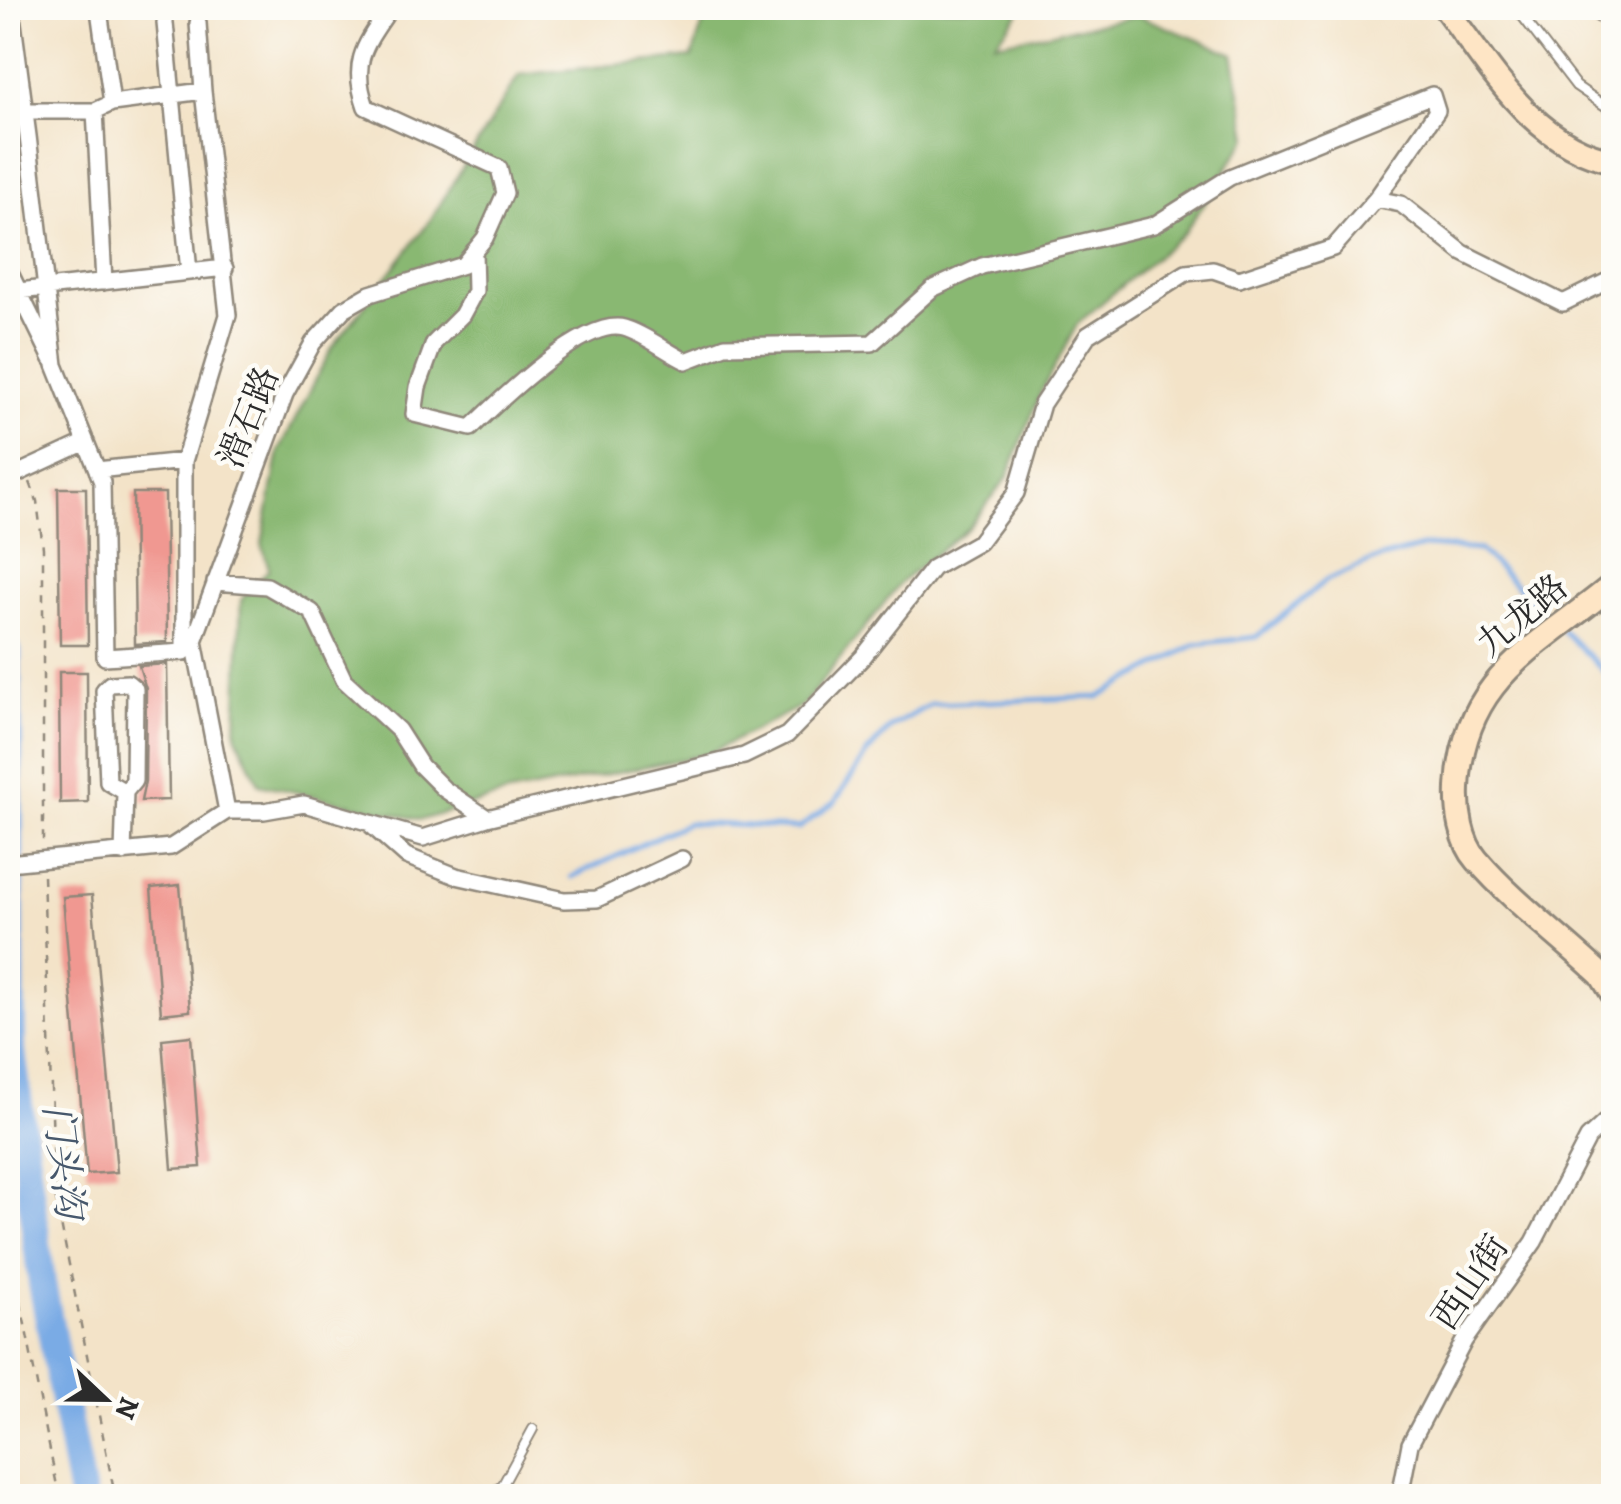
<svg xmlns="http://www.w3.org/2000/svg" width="1621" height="1504" font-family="Alegreya,'Noto Serif SC',serif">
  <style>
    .forest { fill: #89b872; stroke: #5a724e; stroke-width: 2.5 }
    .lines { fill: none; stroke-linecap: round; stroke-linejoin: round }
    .stream { stroke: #7aabe5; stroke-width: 5 }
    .river { stroke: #7aabe5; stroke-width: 28 }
    .building { fill: #f09891 }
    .lane-casing { stroke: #8f877a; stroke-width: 12 }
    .street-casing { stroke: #8f877a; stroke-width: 20 }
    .secondary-casing { stroke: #8f877a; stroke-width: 28 }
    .path { stroke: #8f877a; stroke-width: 2.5; stroke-dasharray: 8 8; stroke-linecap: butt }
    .lane { stroke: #fff; stroke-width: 8 }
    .street { stroke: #fff; stroke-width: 15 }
    .secondary { stroke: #fee5c5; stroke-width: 22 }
    .labels { text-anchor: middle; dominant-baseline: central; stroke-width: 9; stroke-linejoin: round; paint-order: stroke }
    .street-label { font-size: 35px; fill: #2b2b2b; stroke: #fdfcf7 }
    .water-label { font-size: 38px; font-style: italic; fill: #47586c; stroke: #fdfcf7 }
  </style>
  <rect width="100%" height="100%" fill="#fdfcf7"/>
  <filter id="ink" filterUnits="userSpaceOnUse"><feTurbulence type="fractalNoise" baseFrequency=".01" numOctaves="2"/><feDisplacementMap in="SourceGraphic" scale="20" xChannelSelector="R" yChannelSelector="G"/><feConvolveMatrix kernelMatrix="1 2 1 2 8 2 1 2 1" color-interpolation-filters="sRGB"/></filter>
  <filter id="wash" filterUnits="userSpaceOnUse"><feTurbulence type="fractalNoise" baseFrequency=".0048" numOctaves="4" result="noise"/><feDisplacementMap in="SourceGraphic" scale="40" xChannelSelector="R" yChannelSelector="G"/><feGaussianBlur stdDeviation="2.25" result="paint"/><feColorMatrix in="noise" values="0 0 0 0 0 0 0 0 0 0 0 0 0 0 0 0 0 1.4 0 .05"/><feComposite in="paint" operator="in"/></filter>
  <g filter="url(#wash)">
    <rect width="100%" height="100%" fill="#f3e3c8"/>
    <path class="forest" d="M708 8H1011L1019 13 995 43 1139 16 1233 54 1248 137 1184 233 1078 323 1041 392 1007 478 968 528 901 582 803 705 708 754 504 795 421 820 259 784 236 734 241 600 269 569 262 544 279 451 332 348 430 221 519 75 692 57Z"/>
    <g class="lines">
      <path class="stream" d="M1562 630 1614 681
        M572 877 687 823 799 828 835 802 867 753 891 727 931 704 1099 697 1196 644 1256 637 1327 580 1374 560 1426 546 1480 550 1555 623"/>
      <path class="river" d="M8 652 12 1051 42 1283 82 1496"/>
    </g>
    <g id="blocks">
      <path class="building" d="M58 488H86L88 645H60Z
        M133 493H165L167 642 135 644Z
        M167 664 169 800 141 801 145 781 146 689 139 666Z
        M59 672H87L88 802 60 803Z
        M180 885 190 1011 161 1014 151 888Z
        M92 895 117 1172 87 1174 63 897Z
        M191 1036 201 1167 172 1169 162 1039Z"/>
    </g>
  </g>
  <g filter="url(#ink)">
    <use href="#blocks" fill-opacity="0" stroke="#8f877a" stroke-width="2.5"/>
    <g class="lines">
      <g class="lane-casing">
        <path id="lane" d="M1516 8 1576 86 1614 112
          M1583 8 1614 27
          M486 1496 502 1486 533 1429"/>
      </g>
      <g class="street-casing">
        <path id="street" d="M100 17 112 103
          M165 23 189 272
          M198 23 203 91
          M8 111H95L112 103 203 91 228 315 184 461V652L105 657 102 482 55 365 28 136 11 8
          M95 111 104 282
          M474 251 475 291 462 315 434 343 418 387 414 414 471 428C498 402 585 317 624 328 645 334 667 352 686 361L725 346 872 343 932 289 982 266 1154 225 1230 177 1432 95 1437 111 1376 199
          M8 269 52 359
          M19 291 225 268
          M97 470 184 461
          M8 478 86 442
          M215 582 267 586 312 612 344 680 398 730 421 766 444 789 487 818 744 756 787 735 863 657 933 568 979 542 1016 493 1042 404 1088 335 1186 273 1213 270 1239 279 1333 248 1376 199 1401 204 1463 253 1563 303 1614 278
          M227 811H264L304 804 423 838 487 818
          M371 825 406 856 456 876 564 900 597 899 682 859
          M123 853 125 792 134 781 135 689 128 683 110 684 104 690 108 782 125 792
          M8 863 171 847 227 811 194 641 285 394 313 343 344 309 370 294 463 265 485 238 505 193 499 168 366 107C350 62 365 45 390 8
          M1400 1496 1410 1444 1464 1341 1534 1242 1588 1138 1614 1114"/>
      </g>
      <g class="secondary-casing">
        <path id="secondary" d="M1445 8C1491 68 1533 146 1614 161
          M1614 584C1537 648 1463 677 1458 788 1457 811 1461 842 1477 860 1513 902 1561 937 1601 975L1614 996"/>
      </g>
      <path class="path" d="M8 436 18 457
        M30 482 37 501 43 548V843
        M43 876 55 1194 115 1496
        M8 1239 59 1496"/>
      <use href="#lane" class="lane"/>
      <use href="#street" class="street"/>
      <use href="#secondary" class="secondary"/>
    </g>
  </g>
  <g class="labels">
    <g class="street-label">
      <text transform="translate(248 417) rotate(-68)">滑石路</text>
      <text transform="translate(1522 615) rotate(-40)">九龙路</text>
      <text transform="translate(1470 1282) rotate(-56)">西山街</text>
    </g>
    <g class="water-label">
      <text transform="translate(64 1161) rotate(83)">门头沟</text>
    </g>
  </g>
  <rect width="1621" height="1504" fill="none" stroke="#fdfcf7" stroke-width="40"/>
  <g transform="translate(105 1399) rotate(112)" stroke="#fdfcf7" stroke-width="8" paint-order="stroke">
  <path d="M0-8L18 38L0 25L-18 38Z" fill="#2b2b2b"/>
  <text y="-15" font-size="28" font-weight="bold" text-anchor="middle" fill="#2b2b2b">N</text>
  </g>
</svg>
